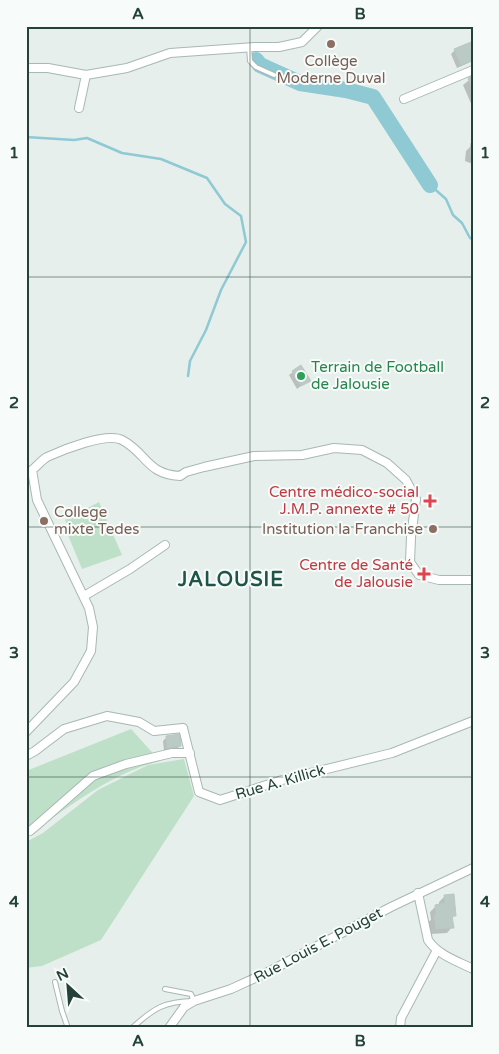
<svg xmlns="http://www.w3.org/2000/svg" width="499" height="1054" font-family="'Varela Round',sans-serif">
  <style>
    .green { fill: #bfe0c8 }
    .shadow { fill: #0003 }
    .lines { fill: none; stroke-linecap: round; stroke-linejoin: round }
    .stream { stroke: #8ec9d4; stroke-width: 2.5 }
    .river { stroke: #8ec9d4; stroke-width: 16 }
    .building { fill: #bbcac4; stroke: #b8c9c2 }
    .lane-casing { stroke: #a8b8b2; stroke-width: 6 }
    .street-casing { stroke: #a8b8b2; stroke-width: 10 }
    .lane { stroke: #fff; stroke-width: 4 }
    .street { stroke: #fff; stroke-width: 8 }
    .grid { fill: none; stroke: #24423a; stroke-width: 1; stroke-opacity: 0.55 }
    .education-dot { fill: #8d6e63; stroke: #f7fbf9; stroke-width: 2 }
    .leisure-dot { fill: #2e9e5b; stroke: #f7fbf9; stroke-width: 2 }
    .health-dot { fill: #e0444e; stroke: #f7fbf9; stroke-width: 2 }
    .labels { text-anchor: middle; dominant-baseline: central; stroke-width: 4; stroke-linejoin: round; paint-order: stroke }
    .education-label { font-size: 15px; fill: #785e54; stroke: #f7fbf9 }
    .leisure-label { font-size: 15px; fill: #27864d; stroke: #f7fbf9; text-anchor: start }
    .health-label { font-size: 15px; fill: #be3a42; stroke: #f7fbf9; text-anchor: end }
    .street-label { font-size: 15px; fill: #24423a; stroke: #f7fbf9 }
    .district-label { font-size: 20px; font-weight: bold; letter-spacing: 1px; fill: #1f5548; stroke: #f7fbf9 }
    .neatline { fill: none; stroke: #24423a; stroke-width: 2 }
    .grid-label { font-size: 16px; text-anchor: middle; font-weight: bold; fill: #24423a }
  </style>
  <rect width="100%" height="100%" fill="#e6efeb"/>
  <path class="green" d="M99 502 122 555 82 569 68 535 71 532 65 520Z
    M131 729 160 761C114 772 75 803 36 829H26V771Z
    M184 759 194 796 101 940 42 966 26 968V842L43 833 98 790 148 765Z"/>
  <path class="shadow" d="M473 49V61L457 68 451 54 455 50Z
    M473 77V108L463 85Z
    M473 144V162L470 163 465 161 466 151Z
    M293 372 309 380 297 389 289 375Z
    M167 737 180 746 176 750 164 751 163 741Z
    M445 896 455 915 451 919 452 927 447 933 431 934 428 922 431 920 430 912 436 906H439V902Z"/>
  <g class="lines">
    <path class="stream" d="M26 137 74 140 87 138 122 153 161 159 207 178 225 204 241 216 246 242 221 290 206 330 190 361 188 376
      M430 185 446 199 453 215 462 223 470 238 473 239"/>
    <path class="river" d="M256 60 260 65 300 83 346 90 373 97 430 185"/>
  </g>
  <path class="building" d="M471 42 473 46V60L461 65 454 49Z
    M473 76V90L468 78Z
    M471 143H473V156L470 155Z
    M301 365 311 381 301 386 292 371Z
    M180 734 181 746 167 748 166 736Z
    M454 894 456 916H452L454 928 436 929 434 915H436L435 905 445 903 444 895Z"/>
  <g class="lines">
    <g class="lane-casing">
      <path id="lane" d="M249 47 250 61 256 67 274 75
        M55 982 62 1011 68 1028
        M132 1028C153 1009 164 1001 194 1001L191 994 165 989"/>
    </g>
    <g class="street-casing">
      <path id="street" d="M26 68H48L86 75 127 68 170 53 255 47H279L302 42 318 26
        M404 99 473 70
        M79 108 86 75
        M84 596 130 569 165 545
        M26 732 74 682 91 651 93 627 89 608 37 500 32 470C37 466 42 460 47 457 62 450 107 432 122 440 147 453 146 474 180 476L186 472 204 467 254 456 302 455 334 448 362 450 387 463 406 480 416 499 411 537 410 562 419 575 439 580H473
        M26 756 35 751 64 729 107 716 139 722 154 731 183 728 199 792 220 800 282 780 392 753 473 721
        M26 832 30 831 36 826 93 776 126 764 172 753H190
        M418 893 428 940C438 955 457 961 473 969
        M169 1028 184 1007 194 1001 231 989 266 973 391 907 473 868
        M400 1028 401 1018 437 950"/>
    </g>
    <use href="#lane" class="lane"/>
    <use href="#street" class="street"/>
  </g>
  <path class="grid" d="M250 26V1028M26 277H473M26 527H473M26 777H473"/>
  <g class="education-dot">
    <circle cx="331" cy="44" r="5"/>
    <circle cx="44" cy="521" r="5"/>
    <circle cx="433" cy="529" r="5"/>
  </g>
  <circle class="leisure-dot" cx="301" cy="376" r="5"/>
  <g class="health-dot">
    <path d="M427.5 493.5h5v5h5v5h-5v5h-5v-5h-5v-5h5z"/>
    <path d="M421.5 566.5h5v5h5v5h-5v5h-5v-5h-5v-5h5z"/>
  </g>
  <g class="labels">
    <g class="education-label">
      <text x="331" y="61">Collège<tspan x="331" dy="17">Moderne Duval</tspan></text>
      <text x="54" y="512" text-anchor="start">College<tspan x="54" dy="17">mixte Tedes</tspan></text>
      <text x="423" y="529" text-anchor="end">Institution la Franchise</text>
    </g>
    <g class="leisure-label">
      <text x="311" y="367">Terrain de Football<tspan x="311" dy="17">de Jalousie</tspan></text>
    </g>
    <g class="health-label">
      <text x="419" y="492">Centre médico-social<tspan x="419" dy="17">J.M.P. annexte # 50</tspan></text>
      <text x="413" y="565">Centre de Santé<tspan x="413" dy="17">de Jalousie</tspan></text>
    </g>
    <g class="street-label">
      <text transform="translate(280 782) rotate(-16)">Rue A. Killick</text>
      <text transform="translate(318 945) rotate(-28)">Rue Louis E. Pouget</text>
    </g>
    <g class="district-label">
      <text x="231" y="580">JALOUSIE</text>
    </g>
  </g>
  <rect width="499" height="1054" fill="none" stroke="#f7fbf9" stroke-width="55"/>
  <g transform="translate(68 986) rotate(334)" stroke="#f7fbf9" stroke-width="4" paint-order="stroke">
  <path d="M0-4L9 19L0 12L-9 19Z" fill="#24423a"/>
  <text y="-8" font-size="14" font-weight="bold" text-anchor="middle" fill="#24423a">N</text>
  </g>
  <rect x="28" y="28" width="444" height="998" class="neatline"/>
  <g class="grid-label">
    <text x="138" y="19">A</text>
    <text x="360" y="19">B</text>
    <text x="14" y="158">1</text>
    <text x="485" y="158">1</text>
    <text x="14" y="408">2</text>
    <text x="485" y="408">2</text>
    <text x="14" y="658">3</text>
    <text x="485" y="658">3</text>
    <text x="14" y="907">4</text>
    <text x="485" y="907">4</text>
    <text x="138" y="1046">A</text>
    <text x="360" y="1046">B</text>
  </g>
</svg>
